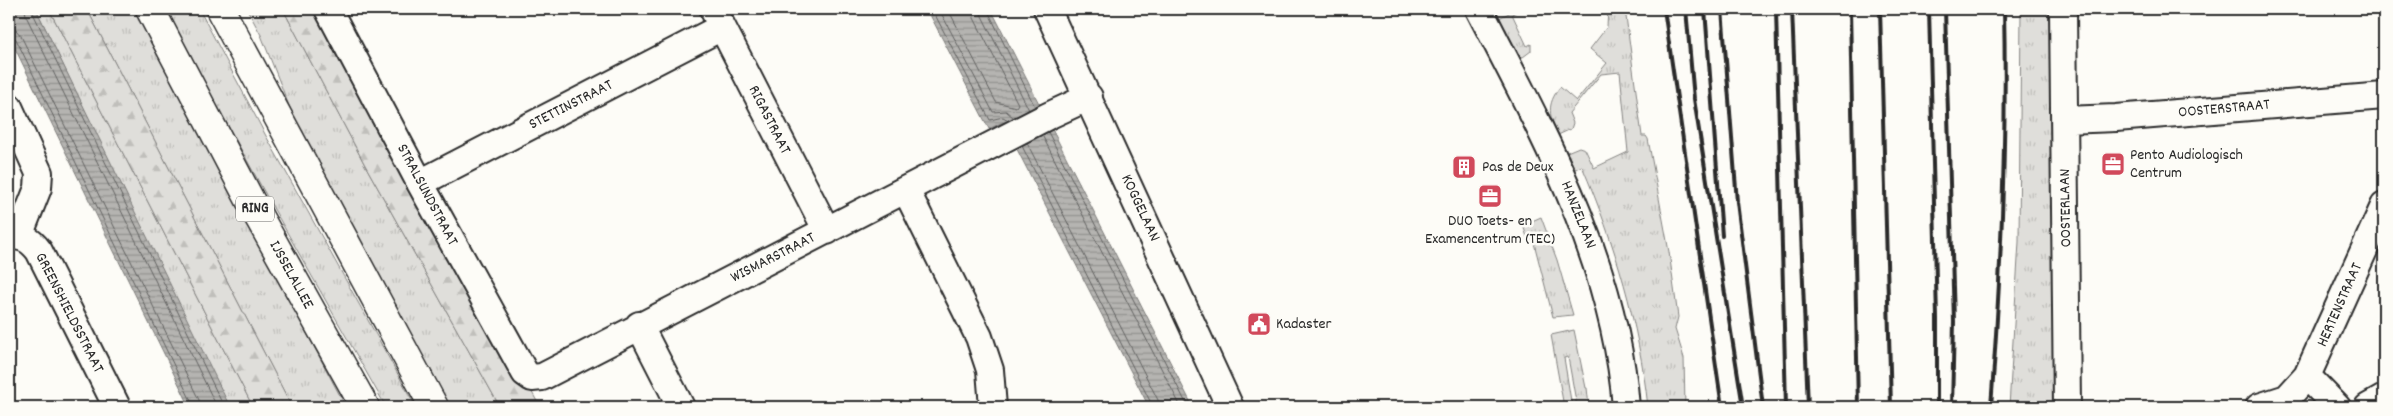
<svg xmlns="http://www.w3.org/2000/svg" width="2393" height="416" font-family="Dekko,sans-serif">
  <style>
    .grass { fill: url(#grass-tufts); stroke: #858482 }
    .forest { fill: url(#forest-firs); stroke: #858482 }
    .water { fill: url(#water-rules); stroke: #7e7d7b }
    .lines { fill: none; stroke-linecap: round; stroke-linejoin: round }
    .shore { stroke: #626261; stroke-width: 1 }
    .minor-casing { stroke: #2b2b2b; stroke-width: 30 }
    .major-casing { stroke: #2b2b2b; stroke-width: 31 }
    .minor { stroke: #fdfcf7; stroke-width: 26 }
    .major { stroke: #fdfcf7; stroke-width: 28 }
    .rail { stroke: #2b2b2b; stroke-width: 4 }
    .labels { text-anchor: middle; dominant-baseline: central; stroke-width: 5; stroke-linejoin: round; paint-order: stroke }
    .shield { fill: #fdfcf7; stroke: #6a6a68; stroke-width: 1 }
    .shield-label { font-size: 15px; font-weight: bold; fill: #2b2b2b }
    .street-label { font-size: 16px; fill: #2b2b2b; stroke: #fdfcf7 }
    .poi-label { font-size: 16px; fill: #2b2b2b; stroke: #fdfcf7; text-anchor: start }
  </style>
  <defs>
    <pattern id="grass-tufts" width="24" height="20" patternUnits="userSpaceOnUse" patternTransform="scale(1.25)"><rect width="24" height="20" fill="#dfdeda"/><path d="M3 7l-1-3M5 7V3M7 7l1-3M15 17l-1-3M17 17v-4M19 17l1-3" fill="none" stroke="#c0bfbb"/></pattern>
    <pattern id="forest-firs" width="22" height="20" patternUnits="userSpaceOnUse" patternTransform="scale(1.25)"><rect width="22" height="20" fill="#dfdeda"/><path d="M5 1l3.5 6h-7zM16 11l3.5 6h-7z" fill="#c0bfbb"/></pattern>
    <pattern id="water-rules" width="6" height="5" patternUnits="userSpaceOnUse" patternTransform="scale(1.25)"><rect width="6" height="5" fill="#b5b4b1"/><path d="M0 2.5h6" fill="none" stroke="#939390"/></pattern>
  </defs>
  <rect width="100%" height="100%" fill="#fdfcf7"/>
  <filter id="ink" filterUnits="userSpaceOnUse"><feTurbulence type="fractalNoise" baseFrequency=".02" numOctaves="2"/><feDisplacementMap in="SourceGraphic" scale="10" xChannelSelector="R" yChannelSelector="G"/><feConvolveMatrix kernelMatrix="1 2 1 2 8 2 1 2 1" color-interpolation-filters="sRGB"/></filter>
  <g filter="url(#ink)">
    <path class="grass" d="M36 9H49L253 407H230L220 390Z
      M87 9H135L346 407H292Z
      M164 9H199L266 136 416 407H386L271 204Z
      M247 9H283L365 165 500 407H450L299 131 261 35Z
      M1608 9H1625L1642 136H1646L1648 139 1669 252 1678 317 1675 329 1684 358 1685 407H1648C1639 324 1615 243 1582 166L1575 169 1567 152 1579 147 1585 149 1594 168 1628 152 1620 72 1601 74 1569 113 1573 123 1571 129 1558 135C1549 116 1546 105 1560 87L1576 101 1607 63 1590 49 1607 27Z
      M2021 9H2053L2057 407H2009L2019 242Z
      M1515 10 1516 12 1512 14 1527 46 1531 44V51L1523 57 1517 56 1497 19Z
      M1541 217 1557 260 1573 315 1553 317 1533 239 1528 240 1523 225Z
      M1574 330 1586 388H1587L1589 407H1577L1568 357 1564 358 1572 407H1564L1551 335Z"/>
    <path class="forest" d="M49 9H87L292 407H253Z
      M283 9H323L540 407H500L365 165Z"/>
    <path class="water" d="M9 9H36L230 407H190L9 36Z
      M927 9H991L1193 407H1149L1003 122 989 129Z"/>
    <g class="lines">
      <path class="shore" d="M25 9 26 16 217 407
        M31 9 224 407
        M932 9 990 120 1003 117 1008 120
        M939 9 993 112 1006 111 1014 118
        M948 9 996 102 1016 107 1018 104 974 18 973 9
        M980 9 982 16 1029 110
        M987 9 1035 107
        M9 29 16 30 21 36 199 400 201 407
        M9 35 16 39 194 407
        M1048 132 1188 407
        M1042 135 1181 407
        M1027 143 1158 400 1159 407
        M1022 146 1153 407"/>
      <g class="minor-casing">
        <path id="minor" d="M328 9 420 183 525 373 532 378 542 377 1048 116 1089 97
          M713 9 827 231
          M1047 9 1230 407
          M1479 9C1544 135 1615 263 1626 407
          M2063 9 2067 407
          M9 107 39 173 38 188 19 236
          M2065 120 2116 118 2384 96
          M420 183 722 27
          M906 190 979 337 990 370 993 407
          M9 236C23 236 30 239 39 251L117 407
          M639 325 681 407
          M2307 376 2337 407
          M2259 407 2287 398 2307 376 2384 206
          M2368 407 2384 398"/>
      </g>
      <g class="major-casing">
        <path id="major" d="M150 9 260 219 365 407
          M220 9 434 407"/>
      </g>
      <use href="#minor" class="minor"/>
      <use href="#major" class="major"/>
      <path class="rail" d="M1664 9 1722 407
        M1686 9 1694 99 1743 407
        M1705 9 1722 236
        M1722 9 1737 202 1763 407
        M1776 9 1786 407
        M1792 9 1808 407
        M1850 9 1858 407
        M1880 9 1891 407
        M1929 9 1937 318V407
        M1945 9 1954 322 1952 407
        M1991 407C2001 275 2007 141 2004 9"/>
    </g>
  </g>
  <defs>
    <g id="office-square" transform="scale(1.25)"><rect x="-9" y="-9" width="18" height="18" rx="4" fill="#d1495b" stroke="#fdfcf7"/><path d="M-6-3h4V-5.5h4V-3h4V5H-6ZM-1-4.5V-3h2v-1.5ZM-6 0V1H6V0Z" fill="#fff"/></g>
    <g id="building-square" transform="scale(1.25)"><rect x="-9" y="-9" width="18" height="18" rx="4" fill="#d1495b" stroke="#fdfcf7"/><path d="M-4-6H4V6H1V3H-1V6H-4ZM-2.5-4.3h1.7v1.8h-1.7ZM.8-4.3h1.7v1.8H.8ZM-2.5-1h1.7V.8h-1.7ZM.8-1h1.7V.8H.8Z" fill="#fff"/></g>
    <g id="civic-square" transform="scale(1.25)"><rect x="-9" y="-9" width="18" height="18" rx="4" fill="#d1495b" stroke="#fdfcf7"/><path d="M-.6-6.5H3V-4.5H.6V-3L4-1V1h2V6H-6V1h2V-1L-.6-3ZM-1.2 2.5V6h2.4V2.5Z" fill="#fff"/></g>
  </defs>
  <g fill-rule="evenodd">
    <use href="#office-square" x="2113" y="164"/>
    <use href="#building-square" x="1464" y="167"/>
    <use href="#office-square" x="1490" y="196"/>
    <use href="#civic-square" x="1259" y="324"/>
  </g>
  <g class="labels">
    <rect class="shield" x="236" y="196.5" width="38" height="25" rx="4"/>
    <g class="shield-label">
      <text x="255" y="209">RING</text>
    </g>
    <g class="street-label">
      <text transform="translate(571 105) rotate(-27)">STETTINSTRAAT</text>
      <text transform="translate(2224 109) rotate(-5)">OOSTERSTRAAT</text>
      <text transform="translate(769 120) rotate(63)">RIGASTRAAT</text>
      <text transform="translate(427 195) rotate(62)">STRALSUNDSTRAAT</text>
      <text transform="translate(1140 208) rotate(65)">KOGGELAAN</text>
      <text transform="translate(2066 208) rotate(-91)">OOSTERLAAN</text>
      <text transform="translate(1578 215) rotate(68)">HANZELAAN</text>
      <text transform="translate(773 258) rotate(-27)">WISMARSTRAAT</text>
      <text transform="translate(291 275) rotate(61)">IJSSELALLEE</text>
      <text transform="translate(2340 305) rotate(-66)">HERTENSTRAAT</text>
      <text transform="translate(69 313) rotate(63)">GREENSHIELDSSTRAAT</text>
    </g>
    <g class="poi-label">
      <text x="2130" y="155">Pento Audiologisch<tspan x="2130" dy="18">Centrum</tspan></text>
      <text x="1482" y="167">Pas de Deux</text>
      <text x="1490" y="221" text-anchor="middle">DUO Toets- en<tspan x="1490" dy="18">Examencentrum (TEC)</tspan></text>
      <text x="1276" y="324">Kadaster</text>
    </g>
  </g>
  <rect width="2393" height="416" fill="none" stroke="#fdfcf7" stroke-width="30"/>
  <rect x="15" y="15" width="2363" height="386" fill="none" stroke="#2b2b2b" stroke-width="2" filter="url(#ink)"/>
</svg>
